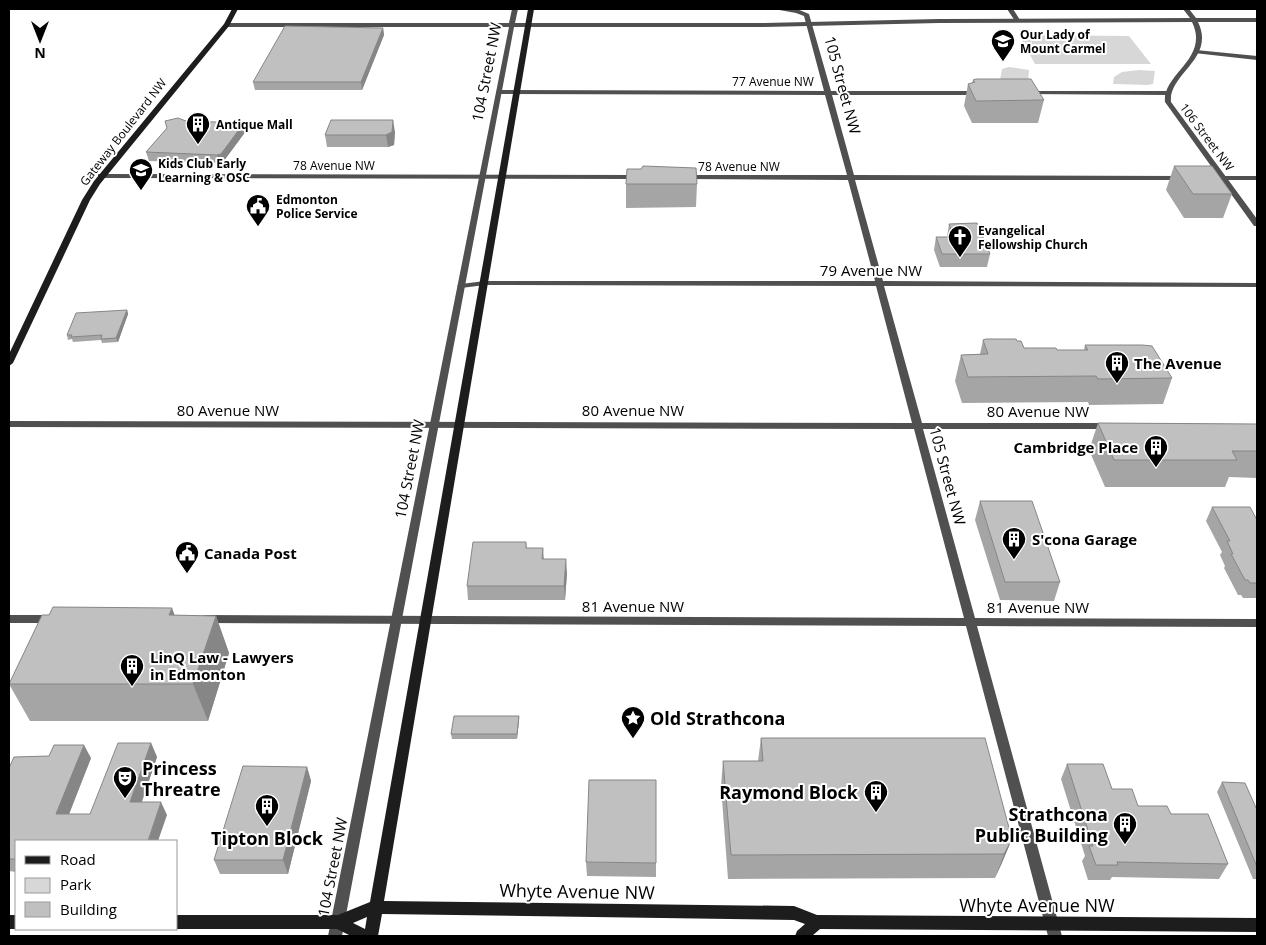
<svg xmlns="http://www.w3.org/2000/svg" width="1266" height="945" font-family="'Open Sans',sans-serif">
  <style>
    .green { fill: #d7d7d7 }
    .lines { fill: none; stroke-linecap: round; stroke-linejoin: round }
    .minor { fill: #505050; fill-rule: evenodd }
    .tertiary { fill: #505050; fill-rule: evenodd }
    .secondary { fill: #1d1d1d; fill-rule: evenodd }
    .wall { fill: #a5a5a5 }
    .shaded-wall { fill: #868686 }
    .building { fill: #c0c0c0; stroke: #868686 }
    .labels { text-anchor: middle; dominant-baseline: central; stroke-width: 4; stroke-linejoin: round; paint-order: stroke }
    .far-poi-label { font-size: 12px; font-weight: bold; fill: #000; stroke: #fff; text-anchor: start }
    .far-street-label { font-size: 12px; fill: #000; stroke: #fff }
    .street-label { font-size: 15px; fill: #000; stroke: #fff }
    .poi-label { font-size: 15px; font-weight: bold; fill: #000; stroke: #fff; text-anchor: start }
    .near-poi-label { font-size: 18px; font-weight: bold; fill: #000; stroke: #fff; text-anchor: start }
    .near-street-label { font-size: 18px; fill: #000; stroke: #fff }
  </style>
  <rect width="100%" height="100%" fill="#fff"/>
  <path class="green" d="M1019 35 1129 36 1151 64H1035Z
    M1009 67 1029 70 1028 84 1000 80 1002 69Z
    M1139 70 1155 71 1153 84 1148 85 1113 84 1114 77 1122 72Z"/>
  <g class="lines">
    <path class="minor" d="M774 9H797L809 14 831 91H979L982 93 979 95H832L854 175 1183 176 1187 178 1183 180H855L883 281 1257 283V287L884 286 922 423H1110L1115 426 1110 429H923L975 618 1257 619V627L977 626 1062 936H1048L966 626 205 623 201 622 199 619 201 616 205 615 964 618 914 429 9 427V421L912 423 876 286 485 285 461 288 457 286 461 284 485 281H875L848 180 685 179 681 177 685 175H847L825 95 499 94 496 92 499 90 824 91 804 16 796 13Z
      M1007 9H1013L1020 20 1019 21H1015Z
      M1196 50 1257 56V60L1194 53V51Z
      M1026 91H1167L1170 93 1167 95 1024 94V92Z
      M98 174 640 175 644 177 640 179 101 178H98Z
      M1212 176H1257V180H1212Z
      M9 615H53L57 616 59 619 57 622 53 623H9Z"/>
    <path class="tertiary" d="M512 9H518L515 23H764L939 19 1190 18 1183 9H1189L1196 18H1257V22H1198C1216 59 1168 74 1171 102L1257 219V226H1254L1165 102C1162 74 1210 59 1192 22L939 23 764 27H514L342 936H328L509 27H227L224 25 227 23H509Z"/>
    <path class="secondary" d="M232 9H238L229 26 100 184 90 200 13 363 9 366V354L82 200 94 181 224 24Z
      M528 9H534L384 901 794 906 817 915 1257 918V932L820 929 812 936H795L797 931 805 924 794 920 382 914 378 936H351L337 929H176V915H338L370 902ZM367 917 365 929 353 923Z
      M9 915H16V929H9Z"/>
  </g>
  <path class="wall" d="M383 28 384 35 362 90H255L253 82Z
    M973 80 1044 100 1038 123H972L964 106 968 84 972 83Z
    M186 121 244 123 246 131 223 162 219 163 149 161 146 152Z
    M395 132 394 145 388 147H327L325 135Z
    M1174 166 1232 194 1223 218H1184L1166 190Z
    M626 184H697L696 207 626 208Z
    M949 224 990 254 987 267H940L934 250 936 237H947Z
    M127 310 128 314 118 342 102 343 101 340 73 342 72 339 68 340 67 335Z
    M983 340 1017 341 1024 348 1057 350H1084L1085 345 1172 378 1163 404 1089 405 1088 402 962 403 955 381 961 355 980 354Z
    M1098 423 1257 424V478L1229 477 1225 487H1105L1089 450Z
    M980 501 1060 582 1054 601 1000 600 975 520Z
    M1212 507 1257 520V598H1243L1241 595H1238L1224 568 1225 566 1220 555 1222 552 1206 521Z
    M526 542 527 548H543L544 559 567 573 565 600H468L467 586Z
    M175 615 216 616 229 653 208 721H30L9 684Z
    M519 716V720L517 739H452L451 734Z
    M761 738 1012 839 995 878 728 879 721 786 723 761H758Z
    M151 743 157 757 142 802 167 815 16 841V872L9 871V768L49 756 91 758 69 814H90Z
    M1067 764 1112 789 1138 806 1171 814 1228 864 1219 879 1112 877 1110 880H1088L1082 861 1085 856 1061 779Z
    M307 767 311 781 288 874H220L214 860Z
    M1222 782 1257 810V879H1253L1217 792Z
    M586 862 656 863V877L587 876Z"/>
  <path class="shaded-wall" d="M383 28 384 35 362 90 361 82Z
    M393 120 395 132 394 145 388 147 386 135Z
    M244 123 246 131 223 162 219 163 217 155Z
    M127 310 128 314 118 342 116 338Z
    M566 559 567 573 565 600 564 586Z
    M172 608 186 645 169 615Z
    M216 616 229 653 208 721 193 684Z
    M519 716V720L517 739V734Z
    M151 743 157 757 137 815 130 802Z
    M84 745 91 758 64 827 56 814Z
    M307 767 311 781 288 874 283 860Z
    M161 802 167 815 158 841H148Z
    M1012 839 1002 863 995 878 1004 854Z"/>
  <path class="building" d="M285 26 383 28 361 82H253Z
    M976 79H1031L1044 100 976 101 968 84 975 82 973 80Z
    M178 118 186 121 244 123 221 154 217 155 146 152 167 128 165 121Z
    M331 120H393L392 132 386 135H325Z
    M643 166 696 168 697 184H626L627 169H641Z
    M1174 166H1212L1232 194H1193Z
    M977 223 990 254H942L936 237H954L949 224Z
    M127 310 116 338 101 339 102 335 71 337 72 335H67L76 313Z
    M986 339H1016L1017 341H1021L1024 348H1056L1057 350H1088L1085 345H1142L1152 346 1172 378 1098 379 1096 376 968 377 961 355 988 354 983 340Z
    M1098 423 1257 424V451H1232L1237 460H1114Z
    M980 501H1032L1060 582H1005Z
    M1212 507H1250L1257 520V583H1250L1248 580H1245L1231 554H1233L1227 541H1230Z
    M473 542H526V548H543L542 559H566L564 586H467Z
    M53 607 172 608 169 615 216 616 193 684H9L42 615H49Z
    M454 716H519L517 734H451Z
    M761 738H985L1012 839 1004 854 731 855 723 761H763Z
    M118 743H151L130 802H161L148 841H16V859H9V768L14 757 49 756 54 745H84L56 814H90Z
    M1067 764H1103L1112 789H1132L1138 806H1167L1171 814H1208L1228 864 1117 862 1118 865H1096L1089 846H1093Z
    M243 766 307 767 283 860H214Z
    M589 780H656V863L586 862Z
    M1222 782 1245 783 1257 810V867Z"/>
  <defs>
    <g id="school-pin" transform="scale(1.25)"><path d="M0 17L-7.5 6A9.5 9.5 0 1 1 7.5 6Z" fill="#000" stroke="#fff"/><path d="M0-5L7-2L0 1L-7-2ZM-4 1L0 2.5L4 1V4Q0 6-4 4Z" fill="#fff"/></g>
    <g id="building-pin" transform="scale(1.25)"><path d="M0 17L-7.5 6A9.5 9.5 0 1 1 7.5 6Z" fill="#000" stroke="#fff"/><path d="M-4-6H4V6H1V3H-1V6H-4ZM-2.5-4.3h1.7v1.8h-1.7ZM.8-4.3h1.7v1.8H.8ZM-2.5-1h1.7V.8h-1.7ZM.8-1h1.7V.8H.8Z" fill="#fff"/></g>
    <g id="civic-pin" transform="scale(1.25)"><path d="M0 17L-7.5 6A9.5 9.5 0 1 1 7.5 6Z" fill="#000" stroke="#fff"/><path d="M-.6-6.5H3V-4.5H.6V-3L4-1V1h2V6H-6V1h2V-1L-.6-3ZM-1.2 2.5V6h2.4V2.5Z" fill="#fff"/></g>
    <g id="church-pin" transform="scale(1.25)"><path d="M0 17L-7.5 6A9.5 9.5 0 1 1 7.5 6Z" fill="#000" stroke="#fff"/><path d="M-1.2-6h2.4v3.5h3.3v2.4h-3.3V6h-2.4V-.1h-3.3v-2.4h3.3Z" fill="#fff"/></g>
    <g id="sight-pin" transform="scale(1.25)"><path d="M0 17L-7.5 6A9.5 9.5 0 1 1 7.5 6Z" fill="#000" stroke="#fff"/><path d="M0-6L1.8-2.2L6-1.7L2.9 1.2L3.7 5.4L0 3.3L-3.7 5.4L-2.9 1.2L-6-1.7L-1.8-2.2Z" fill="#fff"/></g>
    <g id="theatre-pin" transform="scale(1.25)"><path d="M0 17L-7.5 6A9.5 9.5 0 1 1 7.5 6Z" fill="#000" stroke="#fff"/><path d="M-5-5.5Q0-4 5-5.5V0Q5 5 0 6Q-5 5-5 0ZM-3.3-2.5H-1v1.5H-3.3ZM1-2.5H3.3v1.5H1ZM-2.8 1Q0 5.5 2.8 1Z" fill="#fff"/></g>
  </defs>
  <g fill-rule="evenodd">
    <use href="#school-pin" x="1003" y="41"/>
    <use href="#building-pin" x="198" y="124"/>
    <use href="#school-pin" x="141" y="170"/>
    <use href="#civic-pin" x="258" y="206"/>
    <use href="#church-pin" x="960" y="237"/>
    <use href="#building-pin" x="1117" y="363"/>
    <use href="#building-pin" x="1156" y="447"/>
    <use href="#building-pin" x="1014" y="539"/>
    <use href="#civic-pin" x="187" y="553"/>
    <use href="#building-pin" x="132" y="666"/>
    <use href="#sight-pin" x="633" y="718"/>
    <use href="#theatre-pin" x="125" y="778"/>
    <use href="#building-pin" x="876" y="792"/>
    <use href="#building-pin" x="267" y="806"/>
    <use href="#building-pin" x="1125" y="824"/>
  </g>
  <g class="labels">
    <g class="far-poi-label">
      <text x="1020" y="34">Our Lady of<tspan x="1020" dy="14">Mount Carmel</tspan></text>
      <text x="216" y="124">Antique Mall</text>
      <text x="158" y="163">Kids Club Early<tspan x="158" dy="14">Learning &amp; OSC</tspan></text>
      <text x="276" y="199">Edmonton<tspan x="276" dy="14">Police Service</tspan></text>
      <text x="978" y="230">Evangelical<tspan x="978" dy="14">Fellowship Church</tspan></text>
    </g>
    <g class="far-street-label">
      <text x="773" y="81">77 Avenue NW</text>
      <text transform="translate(123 132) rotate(-52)">Gateway Boulevard NW</text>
      <text transform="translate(1207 137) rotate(53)">106 Street NW</text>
      <text x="334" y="165">78 Avenue NW</text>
      <text x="739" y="166">78 Avenue NW</text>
    </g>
    <g class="street-label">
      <text transform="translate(486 72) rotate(-79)">104 Street NW</text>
      <text transform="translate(843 85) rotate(75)">105 Street NW</text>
      <text x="871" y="270">79 Avenue NW</text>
      <text x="228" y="410">80 Avenue NW</text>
      <text x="633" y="410">80 Avenue NW</text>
      <text x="1038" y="411">80 Avenue NW</text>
      <text transform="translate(409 469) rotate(-79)">104 Street NW</text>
      <text transform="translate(948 476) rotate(75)">105 Street NW</text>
      <text x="633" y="606">81 Avenue NW</text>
      <text x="1038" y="607">81 Avenue NW</text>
      <text transform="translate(332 867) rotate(-79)">104 Street NW</text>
    </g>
    <g class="poi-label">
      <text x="1134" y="363">The Avenue</text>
      <text x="1138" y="447" text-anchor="end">Cambridge Place</text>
      <text x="1032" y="539">S'cona Garage</text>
      <text x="204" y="553">Canada Post</text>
      <text x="150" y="657">LinQ Law - Lawyers<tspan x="150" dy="17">in Edmonton</tspan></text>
    </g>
    <g class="near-poi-label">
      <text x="650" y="718">Old Strathcona</text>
      <text x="142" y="768">Princess<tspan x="142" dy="21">Threatre</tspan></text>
      <text x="858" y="792" text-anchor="end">Raymond Block</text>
      <text x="1108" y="814" text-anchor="end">Strathcona<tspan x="1108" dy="21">Public Building</tspan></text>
      <text x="267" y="838" text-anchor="middle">Tipton Block</text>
    </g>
    <g class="near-street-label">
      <text transform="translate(577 891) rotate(1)">Whyte Avenue NW</text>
      <text x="1037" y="905">Whyte Avenue NW</text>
    </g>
  </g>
  <rect width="1266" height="945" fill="none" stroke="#000000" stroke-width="20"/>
  <rect x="15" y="840" width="162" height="90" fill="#ffffff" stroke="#999999"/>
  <rect x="25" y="856" width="25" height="8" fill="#1d1d1d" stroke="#999999"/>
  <text x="60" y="865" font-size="15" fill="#000000">Road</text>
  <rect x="25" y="878" width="25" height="15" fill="#d7d7d7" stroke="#999999"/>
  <text x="60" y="890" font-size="15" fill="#000000">Park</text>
  <rect x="25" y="902" width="25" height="15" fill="#c0c0c0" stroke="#999999"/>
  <text x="60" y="915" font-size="15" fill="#000000">Building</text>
  <g transform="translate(40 40) rotate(180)" stroke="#ffffff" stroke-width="4" paint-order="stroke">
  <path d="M0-4L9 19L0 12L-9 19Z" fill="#000000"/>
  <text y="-8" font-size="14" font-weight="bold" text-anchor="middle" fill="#000000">N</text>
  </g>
</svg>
